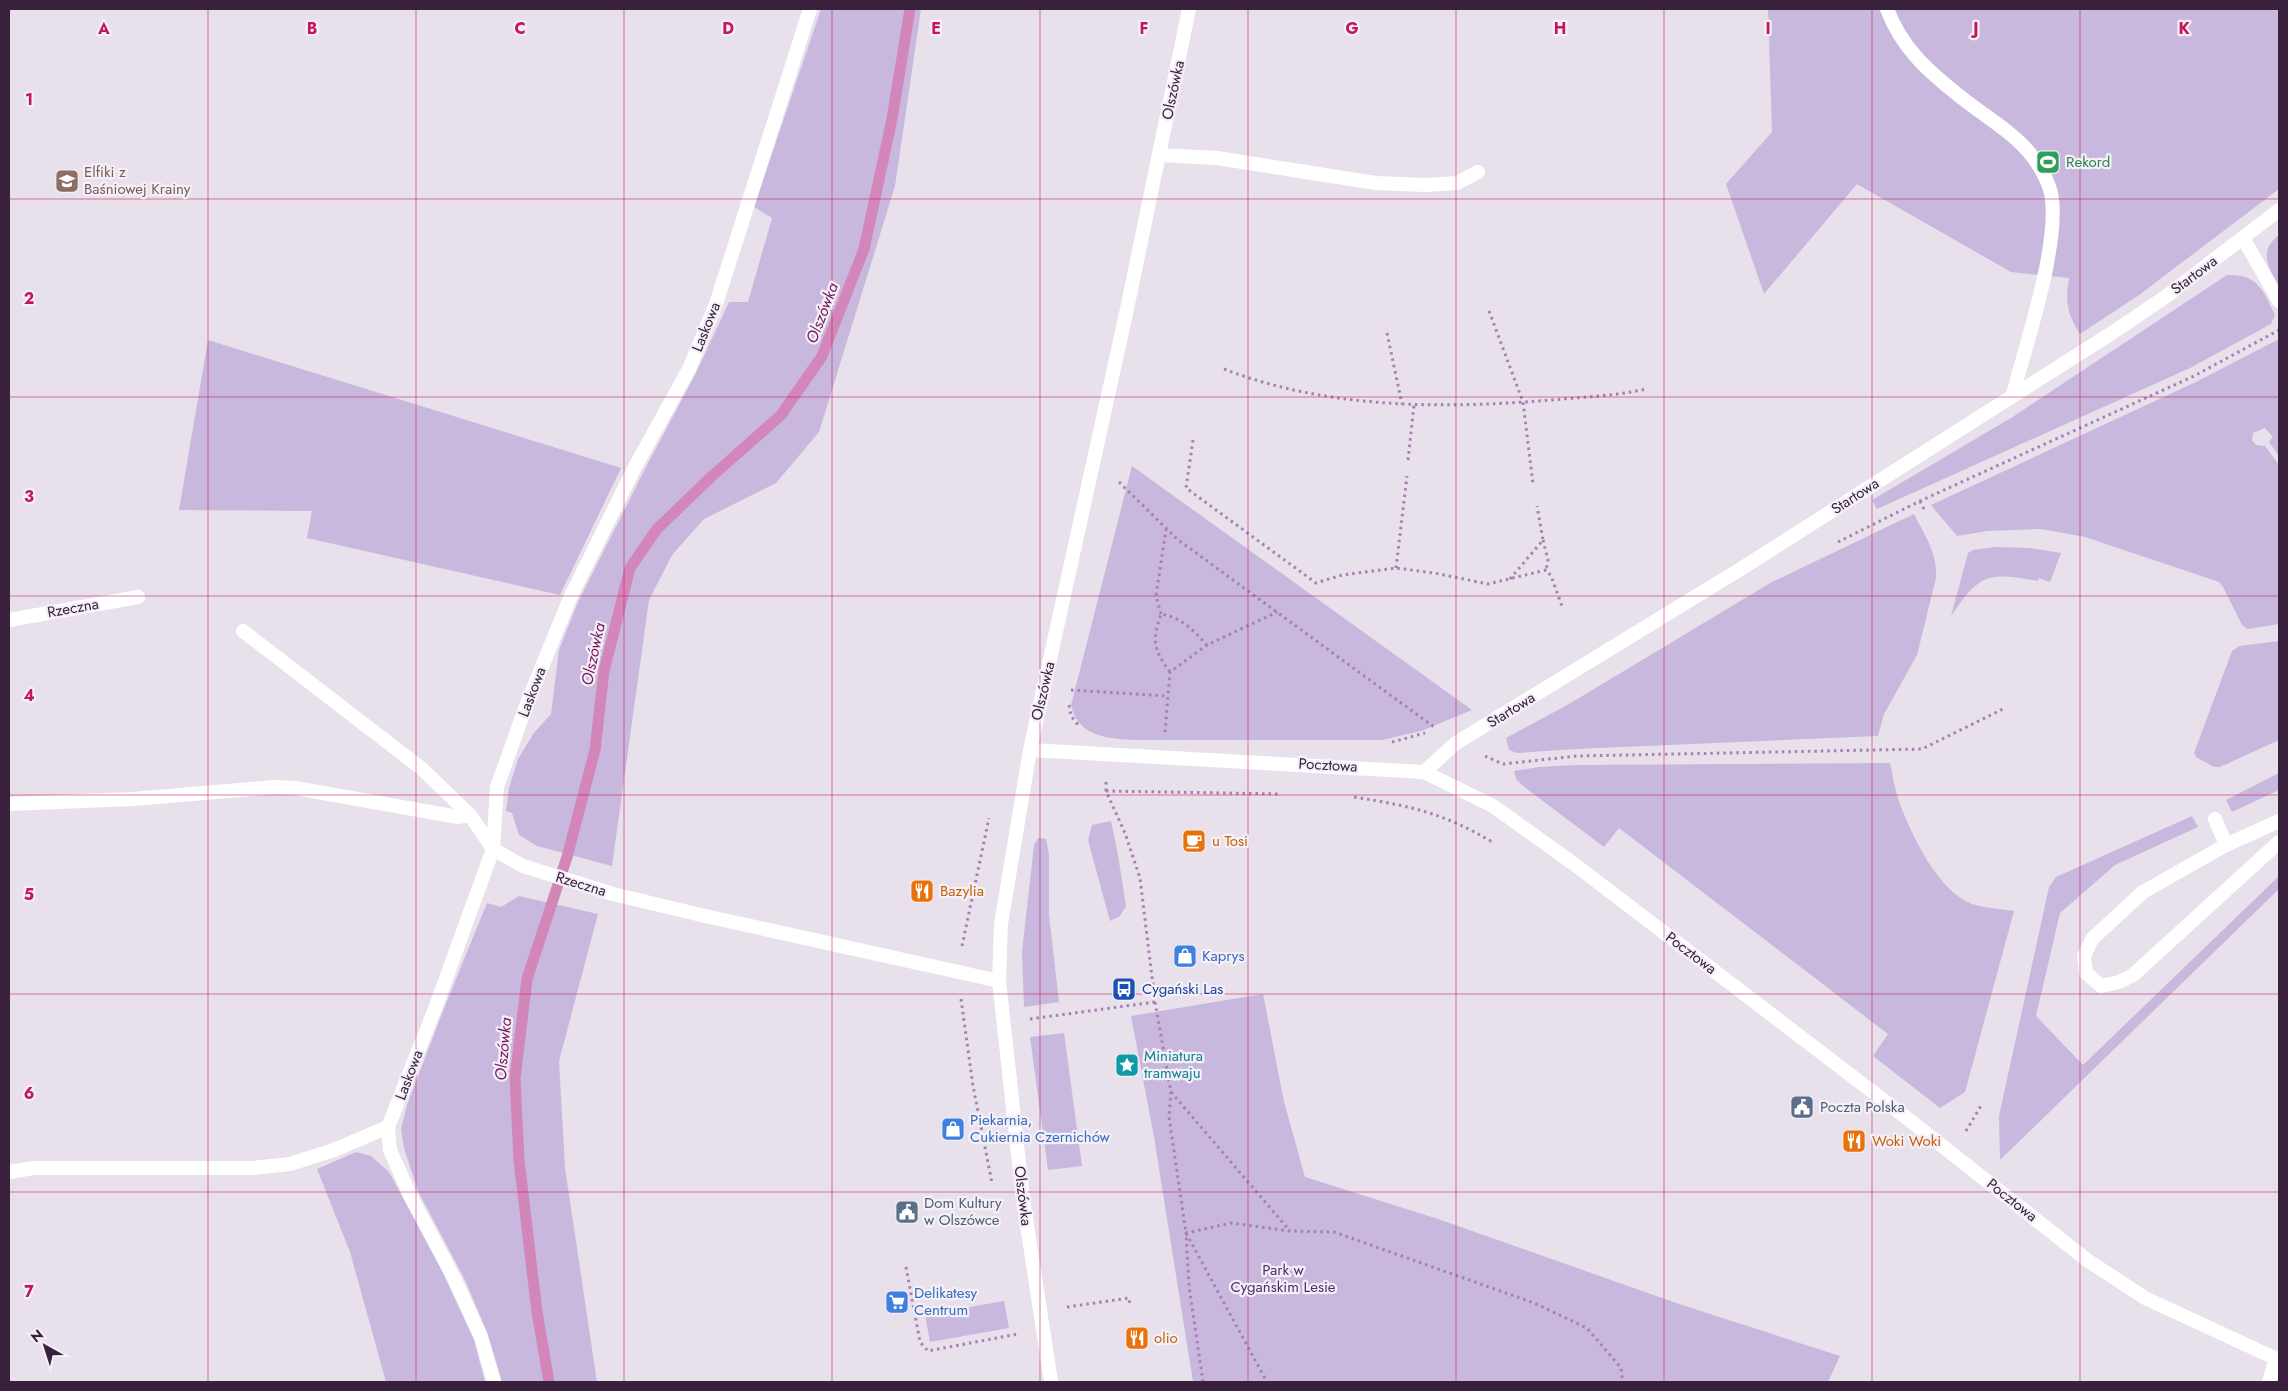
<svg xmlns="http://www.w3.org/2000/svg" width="2288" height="1391" font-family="Jost,sans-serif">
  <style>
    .green { fill: #c8b8dd }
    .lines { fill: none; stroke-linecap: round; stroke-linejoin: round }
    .stream { stroke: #d286ba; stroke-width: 11 }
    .path { stroke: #a87fb0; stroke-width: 3; stroke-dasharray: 2.5 4; stroke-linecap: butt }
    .service { stroke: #fff; stroke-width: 14 }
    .minor { stroke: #fff; stroke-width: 14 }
    .tertiary { stroke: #fff; stroke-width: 14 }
    .grid { fill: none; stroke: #c2185b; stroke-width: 1; stroke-opacity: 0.55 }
    .labels { text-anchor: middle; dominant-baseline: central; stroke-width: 4.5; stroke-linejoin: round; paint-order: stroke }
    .street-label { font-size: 15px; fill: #39203c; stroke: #f5f0f8 }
    .leisure-label { font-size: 15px; fill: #27864d; stroke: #f5f0f8; text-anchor: start }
    .education-label { font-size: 15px; fill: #785e54; stroke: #f5f0f8; text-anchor: start }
    .food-label { font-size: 15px; fill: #c56008; stroke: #f5f0f8; text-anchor: start }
    .shop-label { font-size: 15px; fill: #366cbe; stroke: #f5f0f8; text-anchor: start }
    .transit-label { font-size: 15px; fill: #164399; stroke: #f5f0f8; text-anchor: start }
    .culture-label { font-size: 15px; fill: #0d838f; stroke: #f5f0f8; text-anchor: start }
    .service-label { font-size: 15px; fill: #4e5e75; stroke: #f5f0f8; text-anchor: start }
    .park-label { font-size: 15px; fill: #522974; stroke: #f5f0f8 }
    .water-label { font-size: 16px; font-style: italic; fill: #79195a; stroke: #f5f0f8 }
    .grid-label { font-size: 16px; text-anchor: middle; font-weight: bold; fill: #c2185b; stroke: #f5f0f8; stroke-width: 4.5; stroke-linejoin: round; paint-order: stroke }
  </style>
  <rect width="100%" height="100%" fill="#e8e0eb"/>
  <path class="green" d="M821 9H921L895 186 819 432 776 483 704 519 672 555 649 600 612 866 537 846 519 835 512 813 506 811 509 788 518 759 534 733 551 714 559 650 578 602 645 469 696 373 729 302H748L772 218 754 207Z
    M1768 9H2279V189L2139 295 2080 334C2067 313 2065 302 2069 278L2011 272 1857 184 1764 294 1726 184 1772 132Z
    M2279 235V286C2268 267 2258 251 2279 235Z
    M2227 275C2258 274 2263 290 2275 315L2271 324 2190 368 1877 509 1872 500 2011 418Z
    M2279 339V456L2269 442 2273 437 2265 428 2253 433 2252 440 2256 445 2265 446 2279 465V624L2248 629 2242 625 2223 587 2219 582 2085 537 2041 529 1987 531 1957 536 1931 505 2196 382Z
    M208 340 621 468 560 595 307 538 312 511 179 510Z
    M1132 466 1472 710 1421 731 1382 740H1136C1110 739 1077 737 1071 705Z
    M1914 514C1924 534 1938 554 1936 578L1917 655 1884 714 1878 736 1576 749 1517 753 1509 750 1506 738 1569 704 1772 582Z
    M1994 547 2031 548 2061 553 2050 582 2039 578 2038 581C1988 572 1980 573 1951 616L1968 553 1973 550Z
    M2279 641V740L2220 767H2214L2196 757 2194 753 2232 651 2239 646Z
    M1890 763C1893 776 1895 791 1900 804 1912 836 1938 891 1972 904 1985 908 2001 909 2014 911L1965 1092 1940 1108 1873 1056 1888 1034 1619 828 1604 847 1523 786 1516 779 1514 771 1539 767 1577 765Z
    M2279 773V790L2232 812 2226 800Z
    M2192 816 2198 827 2115 865 2060 913 2036 1016 2083 1065 2279 876V889L2000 1160 1999 1116 2049 887 2056 877Z
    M1111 821 1118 855 1126 906 1120 916 1110 921 1088 840 1092 825Z
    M1038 838 1046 839 1049 854V915L1059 1002 1024 1007 1022 952 1034 845Z
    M519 896 598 914 559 1061 565 1168 597 1382H502L487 1332 465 1280 418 1191 404 1148 401 1129 407 1105 443 1011 487 903 501 907Z
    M1263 994 1284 1102 1305 1177 1438 1219 1679 1304 1840 1356 1828 1382H1193L1154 1137 1131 1016Z
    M1064 1033 1082 1166 1048 1170 1030 1037Z
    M356 1152 371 1156 389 1172 441 1269 474 1340 485 1382H386L350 1252 317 1169Z
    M1004 1301 1009 1328 930 1342 925 1315Z"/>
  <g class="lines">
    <path class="stream" d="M549 1382 537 1312 519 1160 515 1078 527 979 567 857 595 750 604 671 630 568 657 529 711 477 781 415 822 356 864 249 892 119 910 9"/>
    <path class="path" d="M1489 311 1523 402 1533 484
      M1387 333 1402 404
      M1224 369C1327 409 1442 409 1551 400 1583 397 1615 396 1646 389
      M1193 440 1186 488 1316 583 1342 575 1396 568 1434 573 1488 584 1546 570 1551 576 1563 609
      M1408 460 1414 405
      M1119 482 1177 539 1434 727
      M1920 501 1924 509
      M1543 540 1548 560 1546 570
      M1838 542 1920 501 2194 376 2279 330
      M1396 568 1407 476
      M1510 579 1543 540 1537 506
      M1161 614 1156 596 1166 530
      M1170 672C1153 649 1152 641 1161 614 1181 617 1194 631 1207 645
      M1071 690 1167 696
      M1069 705 1071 716 1079 726
      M1165 732 1170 672 1207 645 1277 612
      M1392 742 1425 733
      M1485 756 1503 764 1577 756 1922 749 2003 709
      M1106 791 1281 794
      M1354 797C1411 806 1444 813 1494 843
      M962 946 989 818
      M961 999 973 1086 992 1183
      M1155 1002 1171 1092 1169 1117 1186 1233 1267 1382
      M1030 1019 1155 1002 1140 878 1125 833 1106 791V781
      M1171 1092 1290 1231
      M1966 1131 1982 1104
      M906 1267 920 1342 928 1351 1018 1334
      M1067 1307 1129 1298 1130 1307
      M1203 1382 1189 1286 1186 1233 1231 1223 1290 1231 1334 1232 1534 1303 1587 1328 1621 1368 1623 1382"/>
    <path class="service" d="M1887 9C1902 49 1929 72 1962 98 1983 115 2016 134 2032 156 2040 166 2048 181 2051 193 2061 241 2026 344 2013 394
      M1159 155 1217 158 1376 183 1425 185 1457 183 1478 172
      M2243 238 2279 301
      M2215 819 2226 845
      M2279 821 2226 845 2143 892 2092 939 2084 956 2086 973 2101 986 2119 982 2133 975 2279 842
      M9 1172 34 1168H253L290 1164 334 1150 388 1127"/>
    <path class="minor" d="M9 620 138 597
      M243 631 421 768 470 815 493 849 523 866 613 894 701 915 999 981
      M1030 750 1424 772 1493 806 1574 864 1903 1115 2087 1260 2145 1298 2279 1360
      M1424 772 1456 743 1739 570 2112 333 2168 295 2279 210
      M9 804 133 799 275 787 295 788 458 817 470 815
      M1023 1199 1051 1382
      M494 1382 481 1337 455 1280 410 1195 390 1150 388 1127 436 1006 493 849 497 787 526 706 570 598 636 465 689 369 716 304 810 9
      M2269 1382 2276 1358"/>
    <path class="tertiary" d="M1023 1199 999 981 1001 924 1030 750 1127 309 1189 9"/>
  </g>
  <path class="grid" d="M208 9V1382M416 9V1382M624 9V1382M832 9V1382M1040 9V1382M1248 9V1382M1456 9V1382M1664 9V1382M1872 9V1382M2080 9V1382M9 199H2279M9 397H2279M9 596H2279M9 795H2279M9 994H2279M9 1192H2279"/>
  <defs>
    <g id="stadium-square" transform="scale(1.25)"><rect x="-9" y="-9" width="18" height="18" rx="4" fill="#2e9e5b" stroke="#f5f0f8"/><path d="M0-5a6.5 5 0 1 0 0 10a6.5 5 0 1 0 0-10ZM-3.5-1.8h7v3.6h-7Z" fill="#fff"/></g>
    <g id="school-square" transform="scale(1.25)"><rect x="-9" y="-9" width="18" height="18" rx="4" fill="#8d6e63" stroke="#f5f0f8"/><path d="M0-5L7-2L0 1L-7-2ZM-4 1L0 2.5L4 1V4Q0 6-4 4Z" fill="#fff"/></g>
    <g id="cafe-square" transform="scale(1.25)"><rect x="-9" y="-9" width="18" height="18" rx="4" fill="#e8710a" stroke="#f5f0f8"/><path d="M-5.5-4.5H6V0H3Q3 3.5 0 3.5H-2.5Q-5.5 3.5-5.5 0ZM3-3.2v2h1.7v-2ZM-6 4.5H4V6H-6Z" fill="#fff"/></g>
    <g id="restaurant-square" transform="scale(1.25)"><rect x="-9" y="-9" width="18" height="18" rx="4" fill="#e8710a" stroke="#f5f0f8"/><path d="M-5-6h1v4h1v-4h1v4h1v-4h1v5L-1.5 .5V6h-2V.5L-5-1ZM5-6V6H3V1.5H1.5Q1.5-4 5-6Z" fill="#fff"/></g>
    <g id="shop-square" transform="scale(1.25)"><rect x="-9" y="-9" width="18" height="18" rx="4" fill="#3f7fe0" stroke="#f5f0f8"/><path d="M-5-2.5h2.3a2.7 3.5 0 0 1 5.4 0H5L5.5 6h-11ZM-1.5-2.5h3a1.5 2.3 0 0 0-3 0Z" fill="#fff"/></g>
    <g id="bus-square" transform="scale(1.25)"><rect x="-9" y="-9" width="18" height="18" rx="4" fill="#1a4fb4" stroke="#f5f0f8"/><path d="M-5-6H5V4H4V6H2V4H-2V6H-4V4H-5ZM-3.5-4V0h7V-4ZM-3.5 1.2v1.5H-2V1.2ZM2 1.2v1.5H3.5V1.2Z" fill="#fff"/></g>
    <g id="sight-square" transform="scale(1.25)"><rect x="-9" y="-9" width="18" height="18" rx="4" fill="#0f9aa8" stroke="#f5f0f8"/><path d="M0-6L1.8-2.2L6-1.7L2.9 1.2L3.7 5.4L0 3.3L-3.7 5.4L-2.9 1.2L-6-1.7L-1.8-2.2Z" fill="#fff"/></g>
    <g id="civic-square" transform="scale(1.25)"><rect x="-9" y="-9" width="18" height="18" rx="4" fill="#5c6f8a" stroke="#f5f0f8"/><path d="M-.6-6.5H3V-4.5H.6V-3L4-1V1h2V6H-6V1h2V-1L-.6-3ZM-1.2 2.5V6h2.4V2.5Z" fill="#fff"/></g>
    <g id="supermarket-square" transform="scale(1.25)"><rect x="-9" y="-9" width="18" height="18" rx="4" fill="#3f7fe0" stroke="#f5f0f8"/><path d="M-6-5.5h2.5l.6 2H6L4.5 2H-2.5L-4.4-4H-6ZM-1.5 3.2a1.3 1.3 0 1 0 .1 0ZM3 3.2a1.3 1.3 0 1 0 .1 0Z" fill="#fff"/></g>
  </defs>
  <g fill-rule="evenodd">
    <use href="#stadium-square" x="2048" y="162"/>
    <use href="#school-square" x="67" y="181"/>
    <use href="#cafe-square" x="1194" y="841"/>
    <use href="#restaurant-square" x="922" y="891"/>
    <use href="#shop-square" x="1185" y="956"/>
    <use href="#bus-square" x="1124" y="989"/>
    <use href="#sight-square" x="1127" y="1065"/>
    <use href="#civic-square" x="1802" y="1107"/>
    <use href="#shop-square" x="953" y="1129"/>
    <use href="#restaurant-square" x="1854" y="1141"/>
    <use href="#civic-square" x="907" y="1212"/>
    <use href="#supermarket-square" x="897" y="1302"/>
    <use href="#restaurant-square" x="1137" y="1338"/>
  </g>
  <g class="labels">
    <g class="street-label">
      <text transform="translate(1173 90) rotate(-78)">Olszówka</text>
      <text transform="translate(2194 275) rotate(-37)">Startowa</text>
      <text transform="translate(706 327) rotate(-68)">Laskowa</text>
      <text transform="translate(1855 496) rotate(-33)">Startowa</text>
      <text transform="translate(73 608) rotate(-10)">Rzeczna</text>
      <text transform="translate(1043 691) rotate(-77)">Olszówka</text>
      <text transform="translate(532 692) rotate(-69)">Laskowa</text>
      <text transform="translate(1511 710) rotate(-32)">Startowa</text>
      <text transform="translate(1328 765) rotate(3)">Pocztowa</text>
      <text transform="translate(581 884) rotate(17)">Rzeczna</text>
      <text transform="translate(1691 953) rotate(37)">Pocztowa</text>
      <text transform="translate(409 1075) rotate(-69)">Laskowa</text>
      <text transform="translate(1023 1196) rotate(83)">Olszówka</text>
      <text transform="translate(2012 1200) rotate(38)">Pocztowa</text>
    </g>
    <g class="leisure-label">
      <text x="2066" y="162">Rekord</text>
    </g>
    <g class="education-label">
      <text x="84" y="172">Elfiki z<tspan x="84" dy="17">Baśniowej Krainy</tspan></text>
    </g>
    <g class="food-label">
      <text x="1212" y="841">u Tosi</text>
      <text x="940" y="891">Bazylia</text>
      <text x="1872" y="1141">Woki Woki</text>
      <text x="1154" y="1338">olio</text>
    </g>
    <g class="shop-label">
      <text x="1202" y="956">Kaprys</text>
      <text x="970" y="1120">Piekarnia,<tspan x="970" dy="17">Cukiernia Czernichów</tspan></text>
      <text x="914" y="1293">Delikatesy<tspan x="914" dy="17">Centrum</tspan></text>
    </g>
    <g class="transit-label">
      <text x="1142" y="989">Cygański Las</text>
    </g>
    <g class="culture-label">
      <text x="1144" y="1056">Miniatura<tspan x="1144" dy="17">tramwaju</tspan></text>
    </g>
    <g class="service-label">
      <text x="1820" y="1107">Poczta Polska</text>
      <text x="924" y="1203">Dom Kultury<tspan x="924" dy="17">w Olszówce</tspan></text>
    </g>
    <g class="park-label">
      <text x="1283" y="1270">Park w<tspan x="1283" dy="17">Cygańskim Lesie</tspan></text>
    </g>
    <g class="water-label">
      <text transform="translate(822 313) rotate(-69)">Olszówka</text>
      <text transform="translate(593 654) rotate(-78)">Olszówka</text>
      <text transform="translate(503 1049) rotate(-85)">Olszówka</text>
    </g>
  </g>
  <g class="grid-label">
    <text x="104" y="34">A</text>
    <text x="312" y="34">B</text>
    <text x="520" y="34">C</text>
    <text x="728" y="34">D</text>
    <text x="936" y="34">E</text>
    <text x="1144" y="34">F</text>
    <text x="1352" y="34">G</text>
    <text x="1560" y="34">H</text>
    <text x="1768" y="34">I</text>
    <text x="1976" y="34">J</text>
    <text x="2184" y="34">K</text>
    <text x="29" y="105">1</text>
    <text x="29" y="304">2</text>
    <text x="29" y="502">3</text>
    <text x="29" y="701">4</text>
    <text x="29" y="900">5</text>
    <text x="29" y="1099">6</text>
    <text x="29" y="1297">7</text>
  </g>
  <rect width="2288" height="1391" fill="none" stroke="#39203c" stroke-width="20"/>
  <g transform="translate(45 1346) rotate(321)" stroke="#f5f0f8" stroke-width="4" paint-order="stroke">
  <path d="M0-4L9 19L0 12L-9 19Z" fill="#39203c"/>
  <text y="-8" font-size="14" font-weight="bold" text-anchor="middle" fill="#39203c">N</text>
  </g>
</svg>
